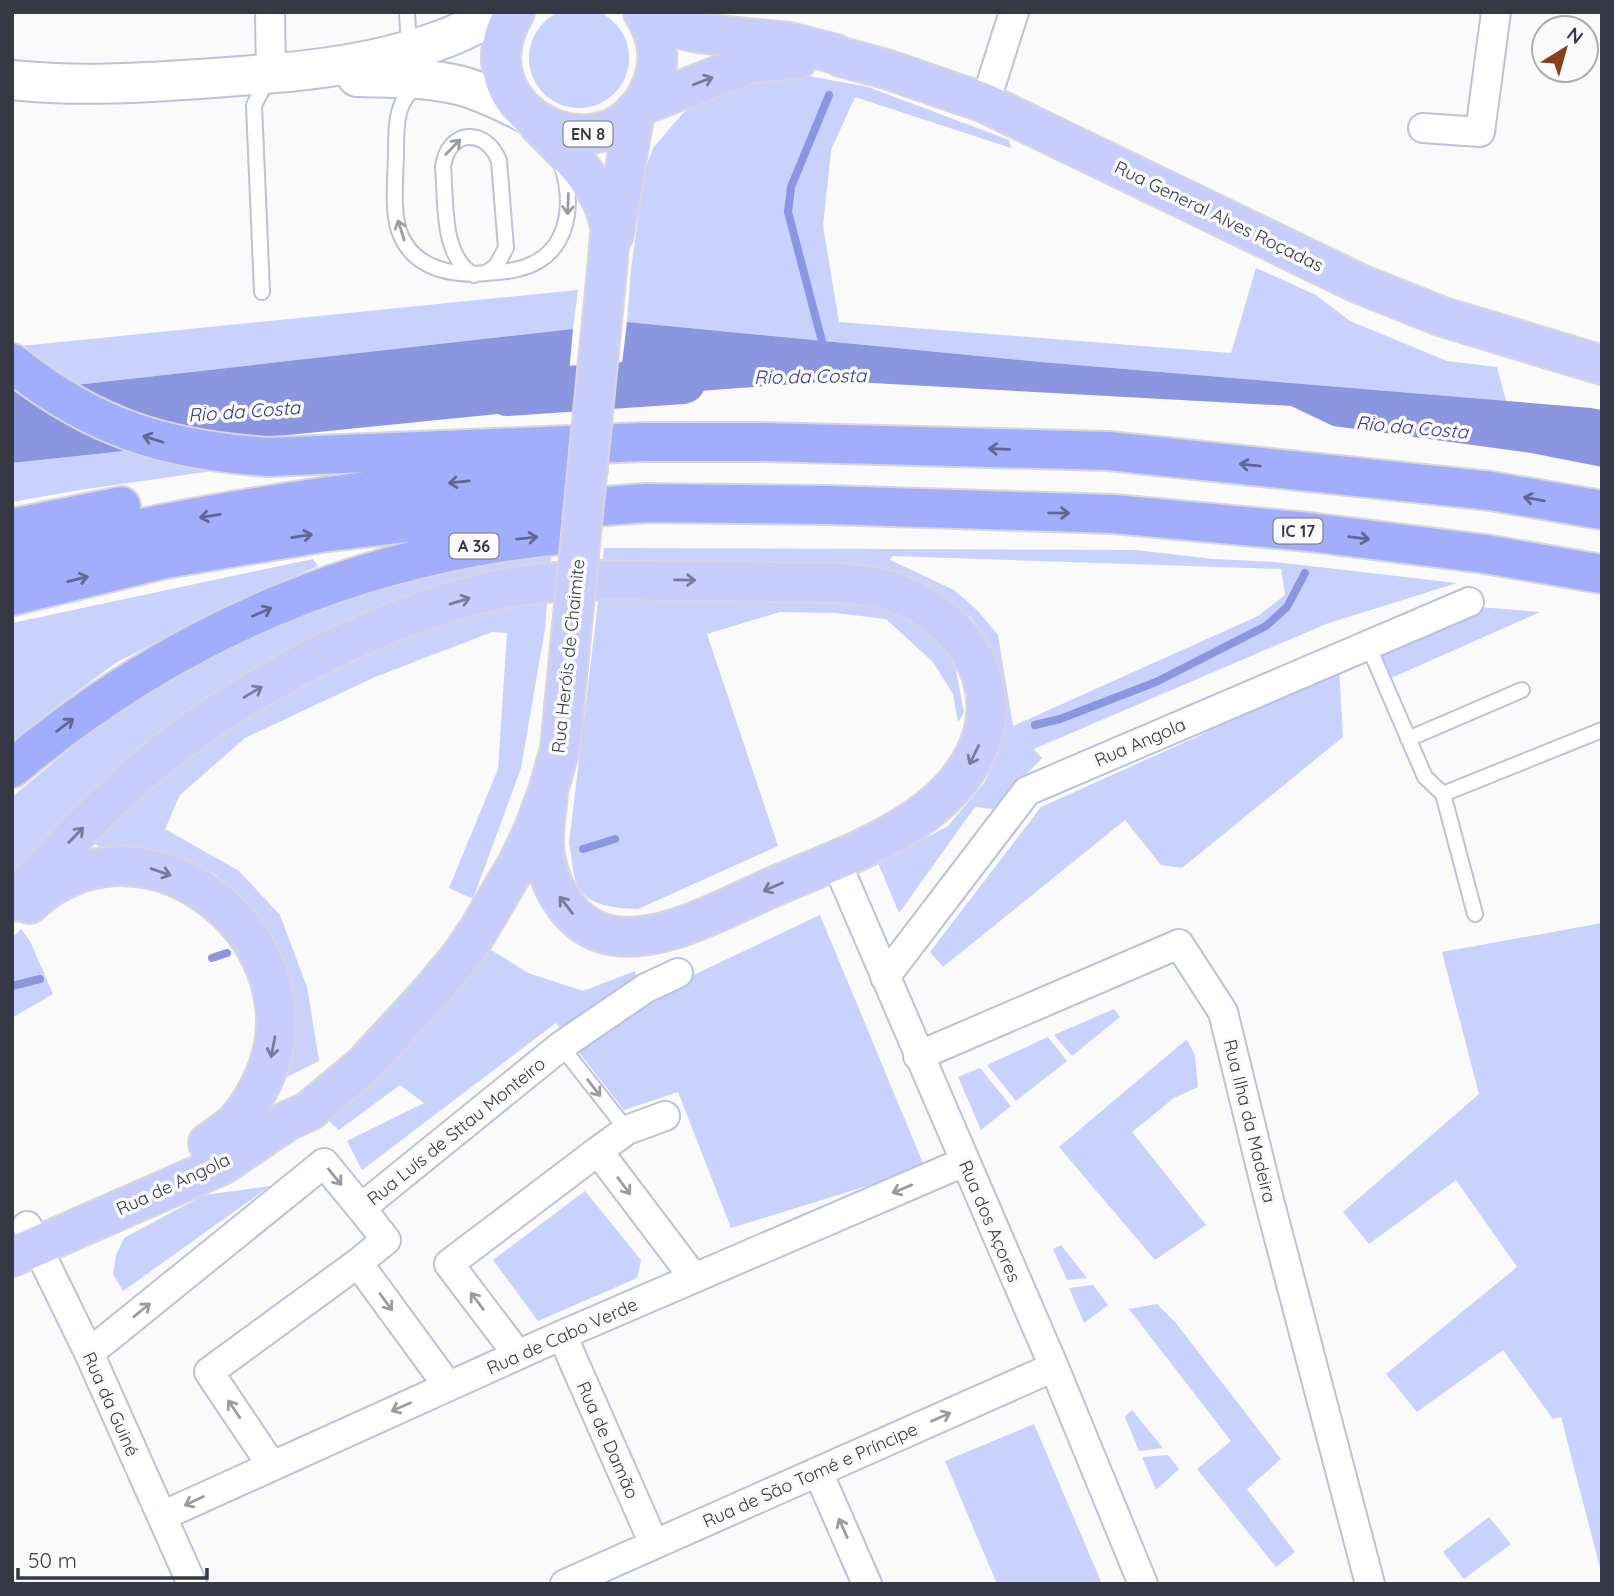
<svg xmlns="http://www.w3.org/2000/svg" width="1614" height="1596" font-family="Quicksand,sans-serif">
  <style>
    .green { fill: #c9d1fd; fill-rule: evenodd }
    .water { fill: #8b95e0 }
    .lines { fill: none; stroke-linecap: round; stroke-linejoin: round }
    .stream { stroke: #8b95e0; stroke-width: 8 }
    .river { stroke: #8b95e0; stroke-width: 46 }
    .lane-casing { stroke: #bbc1e0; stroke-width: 18 }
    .street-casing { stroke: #bbc1e0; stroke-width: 32 }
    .secondary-casing { stroke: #bbc1e0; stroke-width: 42 }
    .primary-casing { stroke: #d7d7da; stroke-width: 42 }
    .highway-casing { stroke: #d7d7da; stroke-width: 42 }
    .lane { stroke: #fff; stroke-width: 14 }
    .street { stroke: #fff; stroke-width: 28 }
    .secondary { stroke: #fff; stroke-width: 38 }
    .primary { stroke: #c7cefe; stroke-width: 38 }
    .highway { stroke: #a2aefd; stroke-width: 38 }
    .primary-bridge-casing { stroke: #d7d7da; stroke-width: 42; stroke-linecap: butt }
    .primary-bridge { stroke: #c7cefe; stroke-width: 38 }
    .oneway { stroke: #777c98 }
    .oneway2 { stroke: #9a9ca2 }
    .oneway3 { stroke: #61678f }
    .labels { text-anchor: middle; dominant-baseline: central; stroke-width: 7; stroke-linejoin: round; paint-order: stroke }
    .shield { fill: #fafafa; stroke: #71727b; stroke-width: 2 }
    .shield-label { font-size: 16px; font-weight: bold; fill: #363845 }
    .street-label { font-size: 18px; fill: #363845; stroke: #fafafa }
    .water-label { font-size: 19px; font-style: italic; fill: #35368d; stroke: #fafafa }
  </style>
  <rect width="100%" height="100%" fill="#fafafa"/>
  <path class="green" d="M529 58a50 50 0 1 1 100 0a50 50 0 1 1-100 0Z
    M803 75 868 87 1009 140 1011 148 855 97 831 150 823 226 839 322 1231 353 1256 268 1316 295 1350 321 1447 361 1497 367 1506 401 1041 362 627 322 631 269 645 170 653 148 684 112 710 95 746 83Z
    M578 290 573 329 75 385 21 346Z
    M143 449 219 470 79 490 12 502V463Z
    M604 548 1136 550 1213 559 1275 562 1457 583 1326 624 1034 749 1042 758 993 809 975 807 899 913 878 863 948 826 984 783 999 752 1003 706 1000 680 986 638 971 618 939 593 887 573 602 565ZM892 556 1281 569 1285 595 1258 616 1013 726 998 635 978 611 954 590 890 560Z
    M552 553 550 570 298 652 12 882V797L103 721 199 660 264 631 407 579Z
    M313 559 318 566 260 591 117 662 52 710 12 745V623Z
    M599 594 837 597 895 613 925 624 955 664 964 713 958 722 953 694 933 662 886 619 835 613 780 612 707 634 778 846 638 909C616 908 585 907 576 882 572 870 572 856 569 843Z
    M547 602 545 629 521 768 473 899 449 888 498 769 507 633 492 632 375 677 245 738 180 795 165 829 239 871 280 915 307 987 319 1061 281 1080 293 1029 292 985 278 954 252 910 215 874 175 855 100 848 92 842 197 745 299 687 428 627 496 609Z
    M1479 607 1540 612 1389 679 1380 653Z
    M1339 668 1343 737 1182 868 1161 865 1125 820 943 967 930 952 1041 807 1192 739Z
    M820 915 925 1168 731 1228 678 1092 624 1110 556 1023 362 1170 347 1141 424 1103 400 1085 339 1130 329 1121 486 947 528 973 583 991 635 971 643 999Z
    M1602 923V1576L1561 1417 1553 1419 1503 1350 1417 1412 1386 1374 1517 1267 1456 1180 1369 1244 1343 1212 1479 1094 1442 952Z
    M21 929 30 941 53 994 12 1018V938Z
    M1114 1009 1120 1017 1072 1056 1054 1035Z
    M1048 1037 1067 1061 1016 1101 987 1065Z
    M1187 1039 1195 1056 1198 1087 1174 1098 1132 1132 1206 1225 1155 1260 1059 1147Z
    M980 1068 1011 1106 981 1130 958 1077Z
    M270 1186 123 1291 113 1274 116 1255 124 1238 204 1195Z
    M585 1191 641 1260 637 1278 538 1321 493 1260Z
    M1061 1245 1087 1278 1067 1280 1053 1249Z
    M1093 1285 1108 1305 1084 1323 1069 1288Z
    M1157 1304 1175 1322 1281 1459 1247 1489 1295 1552 1276 1567 1197 1469 1231 1441 1129 1309Z
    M1132 1410 1163 1448 1139 1451 1125 1417Z
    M1034 1424 1102 1584H997L945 1461Z
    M1168 1455 1179 1469 1156 1490 1142 1457Z
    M1489 1517 1511 1544 1464 1579 1443 1552Z"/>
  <path class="water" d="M627 322 1041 362 1591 408 1602 410V467L1531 453 1333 426 1291 406 836 381 618 397Z
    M573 329 566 407 258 438 159 426 75 385Z
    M12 387 143 449 12 463Z"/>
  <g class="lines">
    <path class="stream" d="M824 349 788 212 791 187 829 95
      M1035 725 1060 719 1156 682 1266 626 1287 607 1305 573
      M583 849 615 839
      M212 958 227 953
      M12 986 40 979"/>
    <path class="river" d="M507 393 683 381"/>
    <g class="lane-casing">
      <path id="lane" d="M407 12 409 49
        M420 86C395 97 396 128 396 151 396 175 391 215 401 236 416 270 454 276 487 273 497 272 508 272 518 269 568 257 575 208 562 166
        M474 275C441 257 446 200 443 167 448 129 486 127 499 161L506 248 496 266 486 273
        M262 292 254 105 268 79
        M1368 645 1425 777 1443 794 1475 914
        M1408 739 1522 690
        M1443 794 1602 730
        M561 1046 627 1130"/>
    </g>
    <g class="street-casing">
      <path id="street" d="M270 12 271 75
        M985 103 1014 12
        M1423 128 1480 132 1496 12
        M835 859 1054 1367 1143 1584
        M885 977 1027 791 1469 602
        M918 1056 1179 944 1223 1012 1268 1196 1370 1584
        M598 1151 627 1130 665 1116
        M27 1226 89 1353 192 1584
        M358 1263 386 1240 361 1208
        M562 1335 654 1544
        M89 1353 324 1163 361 1208 561 1046 646 988 678 973
        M518 1355 449 1264 598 1151 694 1278
        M272 1466 209 1372 358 1263 448 1386
        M818 1472 867 1584
        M162 1516 562 1335 964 1162
        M565 1584 1054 1367"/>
    </g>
    <g class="secondary-casing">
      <path id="secondary" d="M357 77C392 78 428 77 462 86 484 92 503 102 524 112
        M12 80C70 86 125 84 183 80 271 74 363 70 446 38 465 31 482 21 499 12"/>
    </g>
    <g class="primary-casing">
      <path id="primary" d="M515 12C454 114 612 188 652 84 662 60 657 34 643 12
        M648 21 698 33 789 42 836 54 841 57 886 69 985 103 1360 284 1443 317 1602 365
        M640 106 751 63 798 59
        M539 125C567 153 604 186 610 227 611 237 608 249 608 260
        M614 234 635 111
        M12 902C50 860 90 818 132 780 225 697 370 619 492 591 525 584 559 581 592 580 653 580 714 581 775 582 811 583 851 580 886 590 926 601 958 627 977 664 987 686 989 711 983 734 957 822 850 853 775 886 728 906 655 950 602 933 567 921 546 882 544 846 543 829 547 809 548 791
        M29 904C148 794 329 945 261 1084 254 1098 245 1113 234 1124 226 1131 217 1137 208 1143
        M12 1257 222 1165 287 1121 309 1111 363 1066 430 993 461 956 479 929 518 863 534 829 548 791 560 749 572 626"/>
    </g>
    <g class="highway-casing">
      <path id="highway" d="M12 363C93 428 166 450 268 457L643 442H764L1109 451 1491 491 1602 510
        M12 528 121 506
        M12 558C200 509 395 483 588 469
        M12 596 165 559 321 533 457 517 646 503 829 505 1114 514 1309 532 1485 554 1602 574
        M12 768C179 629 364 551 580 533"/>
    </g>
    <use href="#lane" class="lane"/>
    <use href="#street" class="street"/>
    <use href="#secondary" class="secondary"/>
    <use href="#primary" class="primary"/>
    <use href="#highway" class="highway"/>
    <g class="primary-bridge-casing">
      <path id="primary-bridge" d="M572 626 608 260"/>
    </g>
    <use href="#primary-bridge" class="primary-bridge"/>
  </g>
  <defs><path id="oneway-shaft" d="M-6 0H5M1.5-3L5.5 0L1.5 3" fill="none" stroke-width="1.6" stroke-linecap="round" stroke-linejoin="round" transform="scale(1.75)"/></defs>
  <g class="oneway">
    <use href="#oneway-shaft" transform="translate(703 81) rotate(-21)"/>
    <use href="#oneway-shaft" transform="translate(685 580) rotate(1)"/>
    <use href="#oneway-shaft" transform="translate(460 601) rotate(-17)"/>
    <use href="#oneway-shaft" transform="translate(253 692) rotate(-31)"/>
    <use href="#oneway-shaft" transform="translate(974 755) rotate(116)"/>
    <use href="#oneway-shaft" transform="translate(76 835) rotate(-46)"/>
    <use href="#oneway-shaft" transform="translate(161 872) rotate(19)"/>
    <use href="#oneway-shaft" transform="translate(773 887) rotate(156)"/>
    <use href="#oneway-shaft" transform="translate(566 905) rotate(-128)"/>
    <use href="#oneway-shaft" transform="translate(273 1047) rotate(101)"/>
  </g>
  <g class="oneway2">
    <use href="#oneway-shaft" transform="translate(453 147) rotate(-46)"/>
    <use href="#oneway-shaft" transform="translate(568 204) rotate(92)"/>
    <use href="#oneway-shaft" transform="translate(401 230) rotate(-108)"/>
    <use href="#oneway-shaft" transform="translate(594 1088) rotate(52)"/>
    <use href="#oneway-shaft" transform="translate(335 1177) rotate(51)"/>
    <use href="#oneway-shaft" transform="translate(624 1186) rotate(53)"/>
    <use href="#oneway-shaft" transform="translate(902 1189) rotate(157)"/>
    <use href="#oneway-shaft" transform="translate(477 1301) rotate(-127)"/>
    <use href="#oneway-shaft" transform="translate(386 1302) rotate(54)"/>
    <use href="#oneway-shaft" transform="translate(142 1310) rotate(-39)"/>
    <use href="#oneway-shaft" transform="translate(401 1407) rotate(156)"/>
    <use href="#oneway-shaft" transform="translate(234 1409) rotate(-124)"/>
    <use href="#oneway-shaft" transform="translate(941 1417) rotate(-24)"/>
    <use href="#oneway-shaft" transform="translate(194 1501) rotate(155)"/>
    <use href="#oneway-shaft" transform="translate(843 1528) rotate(-114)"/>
  </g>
  <g class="oneway3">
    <use href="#oneway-shaft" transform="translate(153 439) rotate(-162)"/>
    <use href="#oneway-shaft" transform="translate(999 449) rotate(-178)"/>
    <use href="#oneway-shaft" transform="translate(1250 465) rotate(-174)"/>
    <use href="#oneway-shaft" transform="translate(459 482) rotate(174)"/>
    <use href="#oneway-shaft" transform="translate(1534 499) rotate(-170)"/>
    <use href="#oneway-shaft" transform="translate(1059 513) rotate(1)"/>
    <use href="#oneway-shaft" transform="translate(210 516) rotate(171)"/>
    <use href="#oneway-shaft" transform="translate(302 536) rotate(-9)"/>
    <use href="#oneway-shaft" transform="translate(527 538) rotate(-6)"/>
    <use href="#oneway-shaft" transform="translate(1359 538) rotate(7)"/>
    <use href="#oneway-shaft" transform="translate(78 579) rotate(-14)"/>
    <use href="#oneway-shaft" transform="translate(262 612) rotate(-24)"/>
    <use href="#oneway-shaft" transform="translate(65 725) rotate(-37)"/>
  </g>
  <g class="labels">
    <g class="shield">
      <rect x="563.5" y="121.5" width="49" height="25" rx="5"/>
      <rect x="1273.5" y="518.5" width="49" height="25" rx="5"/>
      <rect x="449.5" y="533.5" width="49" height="25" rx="5"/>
    </g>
    <g class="shield-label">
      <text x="588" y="134">EN 8</text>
      <text x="1298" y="531">IC 17</text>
      <text x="474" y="546">A 36</text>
    </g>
    <g class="street-label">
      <text transform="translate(1219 216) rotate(26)">Rua General Alves Roçadas</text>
      <text transform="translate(568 656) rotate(-84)">Rua Heróis de Chaimite</text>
      <text transform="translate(1140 742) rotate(-23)">Rua Angola</text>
      <text transform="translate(1250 1121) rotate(76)">Rua Ilha da Madeira</text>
      <text transform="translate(456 1131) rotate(-39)">Rua Luís de Sttau Monteiro</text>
      <text transform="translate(173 1184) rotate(-25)">Rua de Angola</text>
      <text transform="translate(990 1221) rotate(67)">Rua dos Açores</text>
      <text transform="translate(562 1336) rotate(-24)">Rua de Cabo Verde</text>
      <text transform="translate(111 1404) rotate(66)">Rua da Guiné</text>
      <text transform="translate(608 1440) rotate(66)">Rua de Damão</text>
      <text transform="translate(810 1475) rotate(-24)">Rua de São Tomé e Príncipe</text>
    </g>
    <g class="water-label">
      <text transform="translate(810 376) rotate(-1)">Rio da Costa</text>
      <text transform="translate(244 411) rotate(-4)">Rio da Costa</text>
      <text transform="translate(1412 427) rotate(5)">Rio da Costa</text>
    </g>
  </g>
  <rect width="1614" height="1596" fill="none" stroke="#363845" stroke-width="28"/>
  <g transform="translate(1565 49) rotate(37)"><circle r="33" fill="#fafafa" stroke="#acacb2" stroke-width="2"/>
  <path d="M0-5L12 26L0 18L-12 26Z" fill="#86401d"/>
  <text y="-10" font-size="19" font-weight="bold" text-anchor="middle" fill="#363845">N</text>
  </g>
  <path d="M18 1568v10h189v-10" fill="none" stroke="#363845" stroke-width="3.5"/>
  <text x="28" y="1568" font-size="21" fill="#363845" stroke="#fafafa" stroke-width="5" paint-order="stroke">50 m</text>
</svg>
